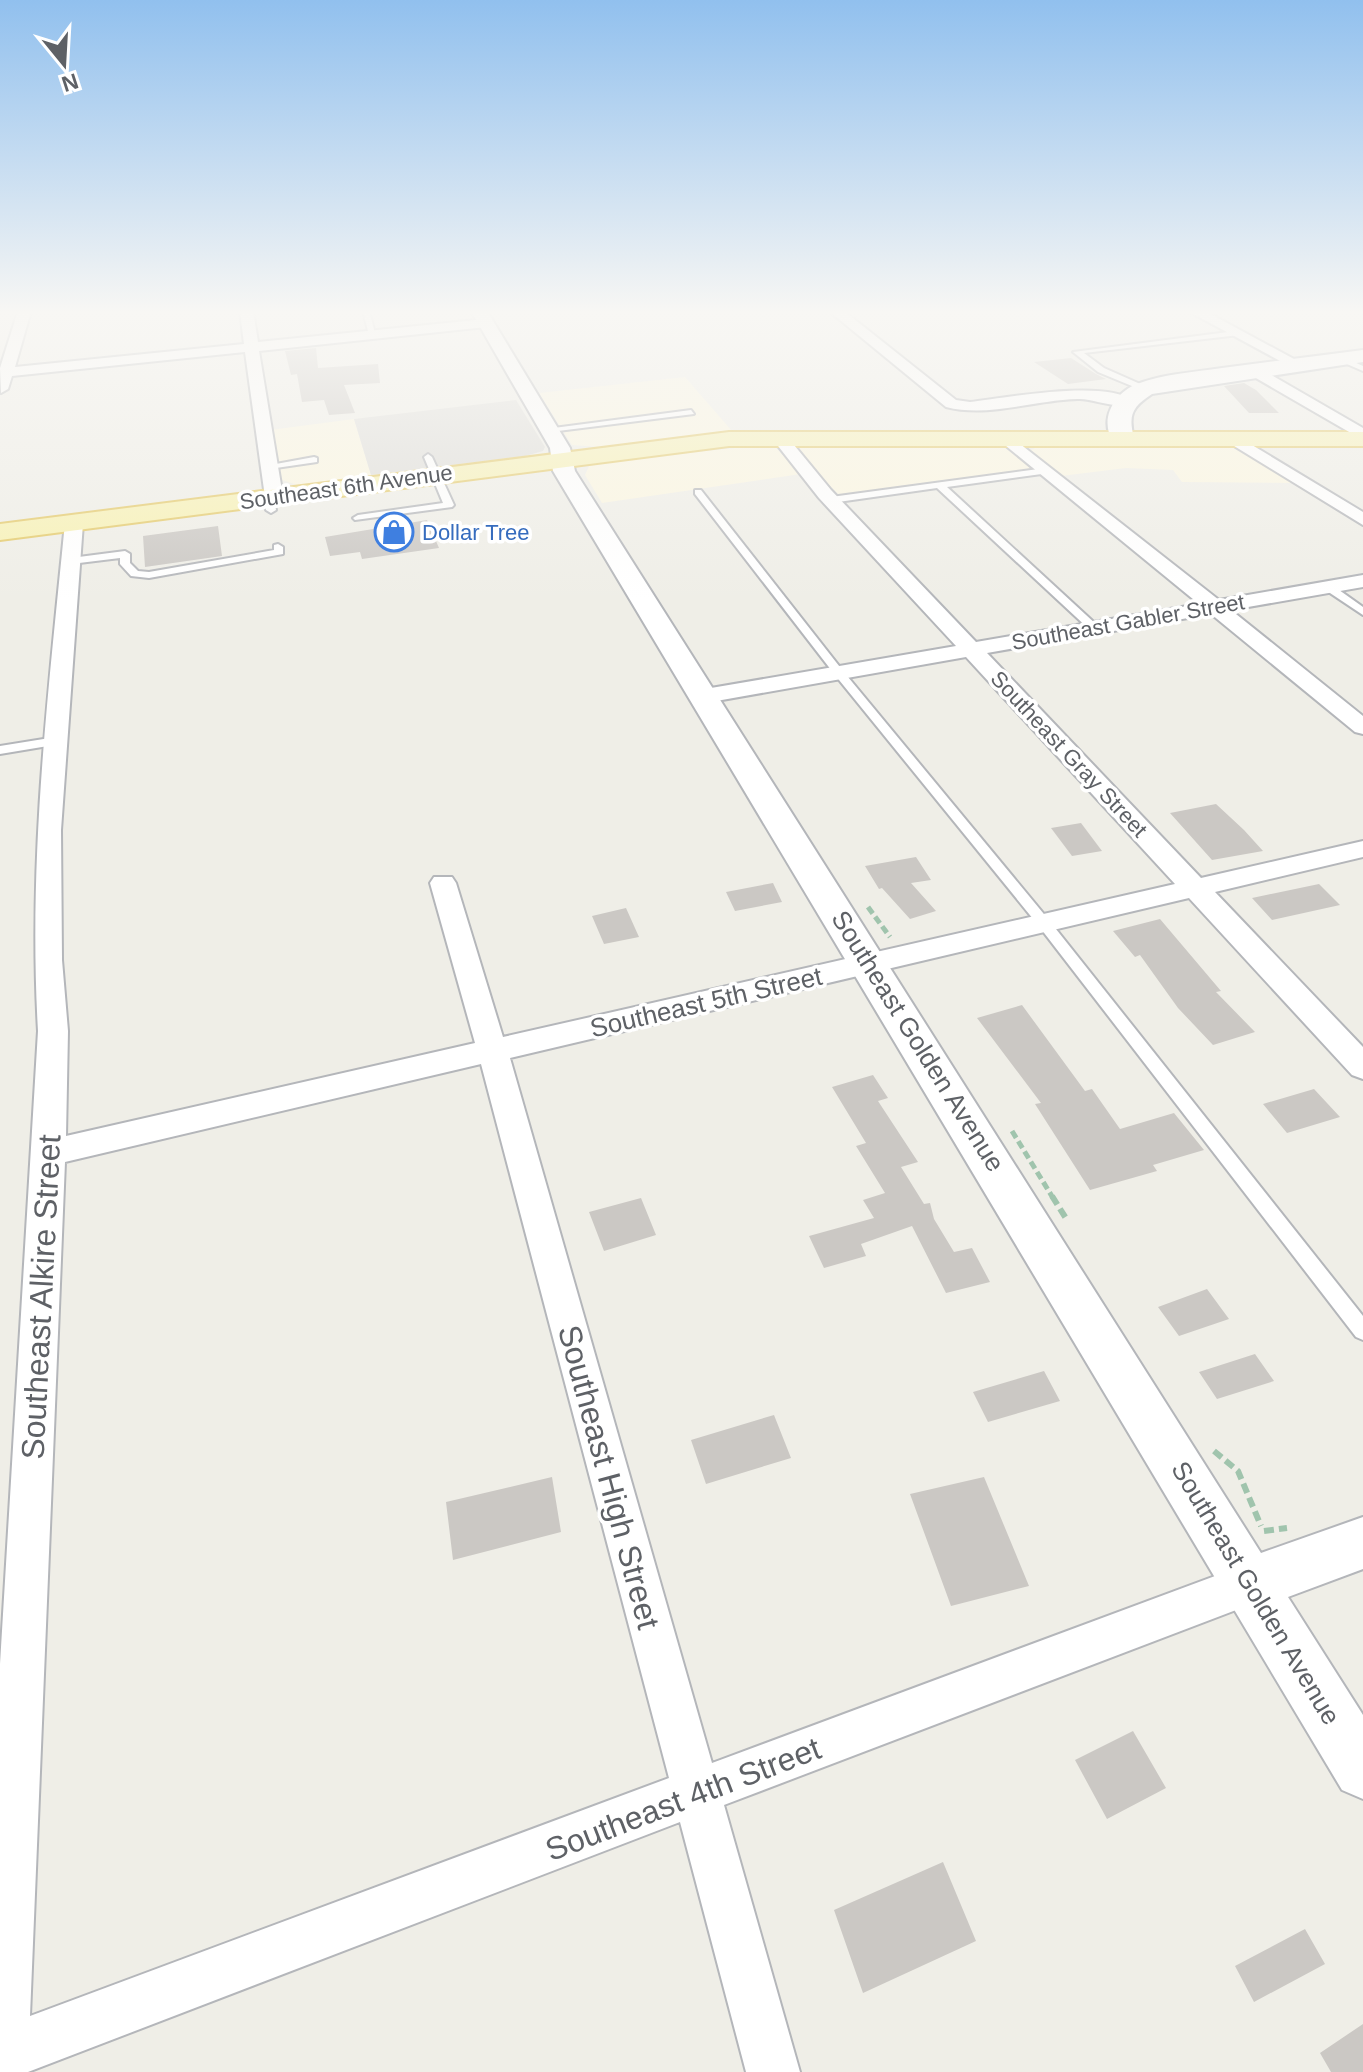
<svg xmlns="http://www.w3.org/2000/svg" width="1363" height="2072" font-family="Arial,sans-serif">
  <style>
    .commercial { fill: #fbf6e0 }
    .industrial { fill: #deddd9 }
    .building { fill: #cbc8c4 }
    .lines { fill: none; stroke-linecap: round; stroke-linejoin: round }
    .service-casing { stroke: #b4b6ba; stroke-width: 4 }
    .minor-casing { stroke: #b4b6ba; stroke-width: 4 }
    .tertiary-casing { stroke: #b4b6ba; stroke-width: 4 }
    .secondary-casing { stroke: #b5b8bd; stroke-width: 4 }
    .primary-casing { stroke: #e4ca6b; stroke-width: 4 }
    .path-far1 { stroke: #a0c4ad; stroke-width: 5; stroke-dasharray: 8 4; stroke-linecap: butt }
    .path { stroke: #a0c4ad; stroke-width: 6; stroke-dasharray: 10 5; stroke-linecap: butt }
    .service { fill: #fff; fill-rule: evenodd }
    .minor { fill: #fff; fill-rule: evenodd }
    .tertiary { fill: #fff; fill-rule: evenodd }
    .secondary { fill: #fff; fill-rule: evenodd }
    .primary { fill: #f7f1b4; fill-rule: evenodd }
    .labels { text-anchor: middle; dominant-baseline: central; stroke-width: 7; stroke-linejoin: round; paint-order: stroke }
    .far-street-label { font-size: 22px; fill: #5e6166; stroke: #fff }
    .far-shop-label { font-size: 22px; fill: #366cbe; stroke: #fff; text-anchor: start }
    .street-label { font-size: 26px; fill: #5e6166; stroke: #fff }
    .near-street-label { font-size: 32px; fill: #5e6166; stroke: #fff }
  </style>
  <rect width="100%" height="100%" fill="#efeee7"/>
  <path class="commercial" d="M685 377 732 431 600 447 572 445 539 393Z
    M354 419 371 475 297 485 279 479 270 430Z
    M765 445 776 448 801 474 602 503 585 475 589 466 602 462Z
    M800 445 1003 446 1038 471 842 498 798 453Z
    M1041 445H1226L1240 449 1294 483 1182 482 1173 470 1126 468 1061 476 1029 451Z"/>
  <path class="industrial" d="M516 400 545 447 543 451 525 456 371 475 354 419Z"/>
  <path class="building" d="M316 348 318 368 378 364 380 383 344 385 355 413 329 415 324 400 302 402 297 374 291 375 285 351Z
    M1071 358 1096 374 1106 379 1068 384 1034 362Z
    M1244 383 1256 390 1279 413H1249L1224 386Z
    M427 520 439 548 362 559 360 552 330 556 325 537Z
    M218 526 222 556 145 567 143 536Z
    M1216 804 1244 830 1263 851 1212 860 1170 813Z
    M1081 823 1102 851 1072 856 1051 828Z
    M916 857 931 880 911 883 936 911 910 919 882 888 879 889 865 866Z
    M773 883 782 902 735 911 726 892Z
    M1319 884 1340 905 1272 920 1252 898Z
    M626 908 639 937 604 944 592 916Z
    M1160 919 1221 991 1216 992 1255 1032 1213 1045 1178 1008 1140 955 1135 957 1113 931Z
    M1022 1005 1085 1091 1092 1089 1120 1129 1174 1113 1204 1150 1153 1165 1157 1171 1090 1190 1035 1104 1041 1103 977 1018Z
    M873 1075 888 1098 878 1101 918 1162 901 1167 924 1204 930 1203 934 1219 954 1252 972 1248 990 1282 946 1293 912 1226 861 1244 866 1256 824 1268 809 1236 874 1218 863 1200 885 1193 856 1146 866 1143 832 1087Z
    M1314 1089 1340 1117 1287 1133 1263 1104Z
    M641 1198 656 1235 604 1251 589 1212Z
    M1207 1289 1229 1319 1179 1336 1158 1307Z
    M1255 1354 1274 1381 1217 1399 1199 1372Z
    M1044 1371 1060 1401 988 1422 973 1392Z
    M774 1415 791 1458 706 1484 691 1440Z
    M552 1477 561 1532 453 1560 446 1502Z
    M984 1477 1029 1586 951 1606 910 1494Z
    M1133 1731 1166 1788 1107 1819 1075 1760Z
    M943 1862 976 1941 863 1993 834 1910Z
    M1305 1929 1325 1964 1254 2002 1235 1966Z
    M1363 2024V2072H1331L1320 2053Z"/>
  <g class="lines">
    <g class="service-casing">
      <path id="service" d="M363 311H369L376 337 369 335Z
        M1236 331 1239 335 1084 353 1104 368 1147 387 1144 391 1098 372 1073 352Z
        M1343 357 1363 366V371L1340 361Z
        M691 410 694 414 550 432 546 429Z
        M428 454 432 457 454 505 452 507 355 520 353 518 358 515 443 503 424 457Z
        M314 457 317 458V462L269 469 265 466Z
        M1046 468 1049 469V473L947 487 1098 626V630H1090L937 488 831 503 826 500 831 497Z
        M695 490H701L843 671 1048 919 1363 1316V1340L1356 1337 1038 925 835 675 695 494Z
        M269 495 274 498 276 510 271 513 266 510 264 498Z
        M278 544 283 547V554L149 578 131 576 120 564V558L71 564 66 561 71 558 125 551 130 554V563L138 571 149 572 274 550V545Z
        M1324 585H1332L1363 607V615L1324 589Z
        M56 737 62 741 60 744 0 754V746Z"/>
    </g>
    <g class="minor-casing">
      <path id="minor" d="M18 311H31L15 367 244 344 240 311H253L258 342 486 319 493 323 486 327 259 351 283 497 274 502 265 497 245 352 12 376 8 389 1 393 0 368Z
        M829 311H844L956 400 970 402C1005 398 1106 379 1133 401 1120 412 1094 398 1078 399 1034 400 989 418 946 407Z
        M1188 311H1205L1305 365 1293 368Z
        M1249 368H1259L1363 428V440L1249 374Z
        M779 432 785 434 831 490 976 642 1199 604 1000 441V435L1006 433 1219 600 1363 575V587L1231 610 1363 716V734L1355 732 1211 614 987 653 1201 878 1363 841V857L1215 892 1363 1047V1079L1352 1075 1189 898 510 1058 712 1763 1250 1563 1265 1569 1271 1584 1265 1599 724 1805 800 2072H746L680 1822 28 2072H0V1664L38 1031C28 859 48 694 65 523L74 518 83 523 61 830 62 960 68 1031 66 1136 475 1043 430 883 434 877H452L456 883 503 1037 1175 884 966 657 705 703 697 701 694 696 705 689 956 646 819 498 771 437ZM481 1064 669 1778 30 2016 65 1162Z
        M1232 433 1363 512V525L1226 441V435Z"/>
    </g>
    <g class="tertiary-casing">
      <path id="tertiary" d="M471 311H487L570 448 575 471 1261 1553 1363 1517V1569L1288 1597 1363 1715V1799L1342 1790 553 471 550 448Z"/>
    </g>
    <g class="secondary-casing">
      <path id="secondary" d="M1363 350V362L1152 394C1132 407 1128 415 1134 438L1130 443H1114C1098 420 1114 393 1137 384 1164 374 1194 372 1222 368 1269 362 1316 356 1363 350Z"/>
    </g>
    <g class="primary-casing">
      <path id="primary" d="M729 432H1363V446H729L0 540V524Z"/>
    </g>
    <path class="path-far1" d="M868 907 890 937
      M1012 1131 1053 1198"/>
    <path class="path" d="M1052 1196 1067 1220
      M1214 1451 1238 1471 1261 1526
      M1264 1531 1287 1528"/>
    <use href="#service" class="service"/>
    <use href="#minor" class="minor"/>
    <use href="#tertiary" class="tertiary"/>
    <use href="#secondary" class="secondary"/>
    <use href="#primary" class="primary"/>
  </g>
  <linearGradient id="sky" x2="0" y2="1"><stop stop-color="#91c0ee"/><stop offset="0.52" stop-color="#f8f7f4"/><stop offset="1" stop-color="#f8f7f4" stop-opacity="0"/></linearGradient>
  <rect width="1363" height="601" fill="url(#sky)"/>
  <defs>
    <g id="shop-ring" transform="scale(2)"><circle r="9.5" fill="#fff" stroke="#3f7fe0" stroke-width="1.5"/><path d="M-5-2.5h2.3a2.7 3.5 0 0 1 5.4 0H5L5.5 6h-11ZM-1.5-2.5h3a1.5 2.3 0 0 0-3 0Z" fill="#3f7fe0"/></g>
  </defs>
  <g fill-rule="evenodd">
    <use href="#shop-ring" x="394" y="532"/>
  </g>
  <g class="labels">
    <g class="far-street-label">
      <text transform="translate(346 487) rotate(-8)">Southeast 6th Avenue</text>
      <text transform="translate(1128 622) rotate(-10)">Southeast Gabler Street</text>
      <text transform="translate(1069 754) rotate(47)">Southeast Gray Street</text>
    </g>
    <g class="far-shop-label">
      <text x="422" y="532">Dollar Tree</text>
    </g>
    <g class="street-label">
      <text transform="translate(706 1002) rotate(-13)">Southeast 5th Street</text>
      <text transform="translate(918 1041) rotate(58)">Southeast Golden Avenue</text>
      <text transform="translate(1256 1593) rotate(59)">Southeast Golden Avenue</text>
    </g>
    <g class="near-street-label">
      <text transform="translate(41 1297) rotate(-87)">Southeast Alkire Street</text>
      <text transform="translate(609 1477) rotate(75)">Southeast High Street</text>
      <text transform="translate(683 1799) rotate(-21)">Southeast 4th Street</text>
    </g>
  </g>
  <g transform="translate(64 64) rotate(162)" stroke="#ffffff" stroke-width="6" paint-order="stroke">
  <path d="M0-6L14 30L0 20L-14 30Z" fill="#5e6166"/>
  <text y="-12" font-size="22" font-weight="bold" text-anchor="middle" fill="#5e6166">N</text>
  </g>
</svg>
